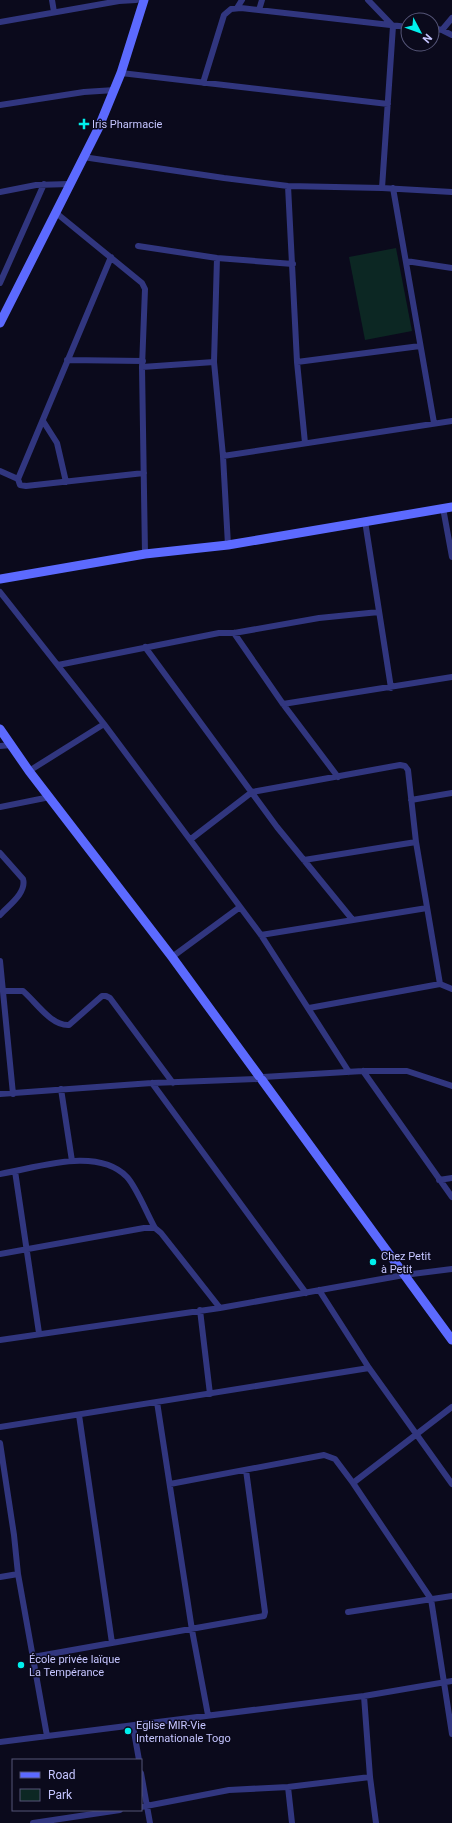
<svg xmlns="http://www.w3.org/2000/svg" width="452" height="1823" font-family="Roboto,sans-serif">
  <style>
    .green { fill: #0c2723 }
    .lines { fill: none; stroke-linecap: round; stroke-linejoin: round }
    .street { stroke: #31367f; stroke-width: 6 }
    .secondary { stroke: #5c6aff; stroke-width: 9 }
    .poi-dot { fill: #00f0ed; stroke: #0b0a1c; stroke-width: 1.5 }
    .labels { text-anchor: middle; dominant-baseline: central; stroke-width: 3; stroke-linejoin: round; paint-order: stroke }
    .poi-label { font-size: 11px; fill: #c5c5ff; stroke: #0b0a1c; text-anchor: start }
  </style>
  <rect width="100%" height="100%" fill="#0b0a1c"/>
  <path class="green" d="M396 248 412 331 365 340 349 257Z"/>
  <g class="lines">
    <path class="street" d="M52 0 54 12
      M368 0 393 26 382 188
      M237 8 242 0
      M259 10 262 0
      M0 22 119 1 136 0
      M432 28 442 30 452 35
      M442 30 452 18
      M121 73 388 104
      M203 83 224 15 231 9 241 8 408 27
      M0 105 84 92 115 90
      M83 157 224 178 288 186 382 188 452 192
      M288 186 297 362 305 443
      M393 188 434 423
      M0 192 36 185 69 184
      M55 212 142 283 145 289 142 367 145 554
      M138 246 217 258 293 264
      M111 257 18 479 20 485 26 486 144 473
      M217 258 214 362 223 456 228 545
      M406 261 452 268
      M0 283 44 184
      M67 360 143 361
      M297 362 420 346
      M142 367 214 362
      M43 421 57 443 66 482
      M223 456 452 421
      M0 471 18 479
      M443 508 452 557
      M365 521 391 688
      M0 592 104 724 261 935 349 1072
      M234 633 283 704 338 777
      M145 647 277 827 352 919
      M58 665 219 633H234L319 618 379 612
      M283 704 452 677
      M0 746 11 745
      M29 771 104 724
      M411 800 452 793
      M0 807 50 797
      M191 839 252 792 400 765 405 766 408 770 416 842 440 984
      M0 853 23 879C27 893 8 906 0 915
      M304 860 416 842
      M261 935 427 908
      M172 957 240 907
      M0 961 13 1094
      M3 991H23C36 1002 51 1026 69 1025L102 996H106L110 998 173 1083
      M309 1008 440 984 452 989
      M363 1071 452 1197
      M263 1077 363 1071H407L452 1086
      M152 1083 306 1293
      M61 1089 72 1161
      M0 1094 152 1083 258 1079
      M15 1171 39 1333
      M0 1174C37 1168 97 1146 127 1177 137 1188 147 1214 155 1228L161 1233 220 1308
      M439 1180 452 1178
      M0 1254 144 1228H155
      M319 1290 369 1368 452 1484
      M200 1310 210 1394
      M0 1340 220 1308 404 1275 452 1269
      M157 1402 192 1630 208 1715
      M79 1415 112 1643
      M0 1427 369 1368
      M0 1443 14 1535 18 1574 47 1736
      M353 1483 452 1407
      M170 1484 324 1455 335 1459 353 1483 431 1599 452 1734
      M0 1577 18 1574
      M348 1612 452 1596
      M33 1657 264 1616 265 1612 246 1470
      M364 1696 370 1777 376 1823
      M133 1726 139 1760
      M0 1742 364 1696 452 1681
      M141 1773 150 1823
      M288 1787 292 1823
      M141 1807 229 1790 288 1787 370 1777
      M33 1823 120 1810"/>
    <path class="secondary" d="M0 323 98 129 121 73 144 0
      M0 579 145 554 228 545 452 507
      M0 729 29 771 172 957 259 1076
      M262 1080 452 1340"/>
  </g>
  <g class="poi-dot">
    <path d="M82 118h4v4h4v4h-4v4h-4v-4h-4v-4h4z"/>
    <circle cx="373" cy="1262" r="4"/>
    <circle cx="21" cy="1665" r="4"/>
    <circle cx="128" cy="1731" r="4"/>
  </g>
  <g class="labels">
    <g class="poi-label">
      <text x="92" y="124">Iris Pharmacie</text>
      <text x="381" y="1256">Chez Petit<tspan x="381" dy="13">à Petit</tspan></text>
      <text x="29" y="1659">École privée laïque<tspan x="29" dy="13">La Tempérance</tspan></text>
      <text x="136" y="1725">Eglise MIR-Vie<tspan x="136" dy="13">Internationale Togo</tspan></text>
    </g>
  </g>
  <rect x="12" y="1759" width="130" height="52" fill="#0b0a1c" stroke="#555577"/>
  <rect x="20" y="1772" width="20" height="6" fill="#5c6aff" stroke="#555577"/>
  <text x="48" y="1779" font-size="12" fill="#c5c5ff">Road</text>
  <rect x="20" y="1789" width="20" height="12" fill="#0c2723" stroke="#555577"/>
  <text x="48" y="1799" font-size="12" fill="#c5c5ff">Park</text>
  <g transform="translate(420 32) rotate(131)"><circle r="19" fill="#0b0a1c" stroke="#555577"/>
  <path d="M0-3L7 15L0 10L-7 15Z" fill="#00f0ed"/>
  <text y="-6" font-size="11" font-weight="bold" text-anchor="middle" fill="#c5c5ff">N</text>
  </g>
</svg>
